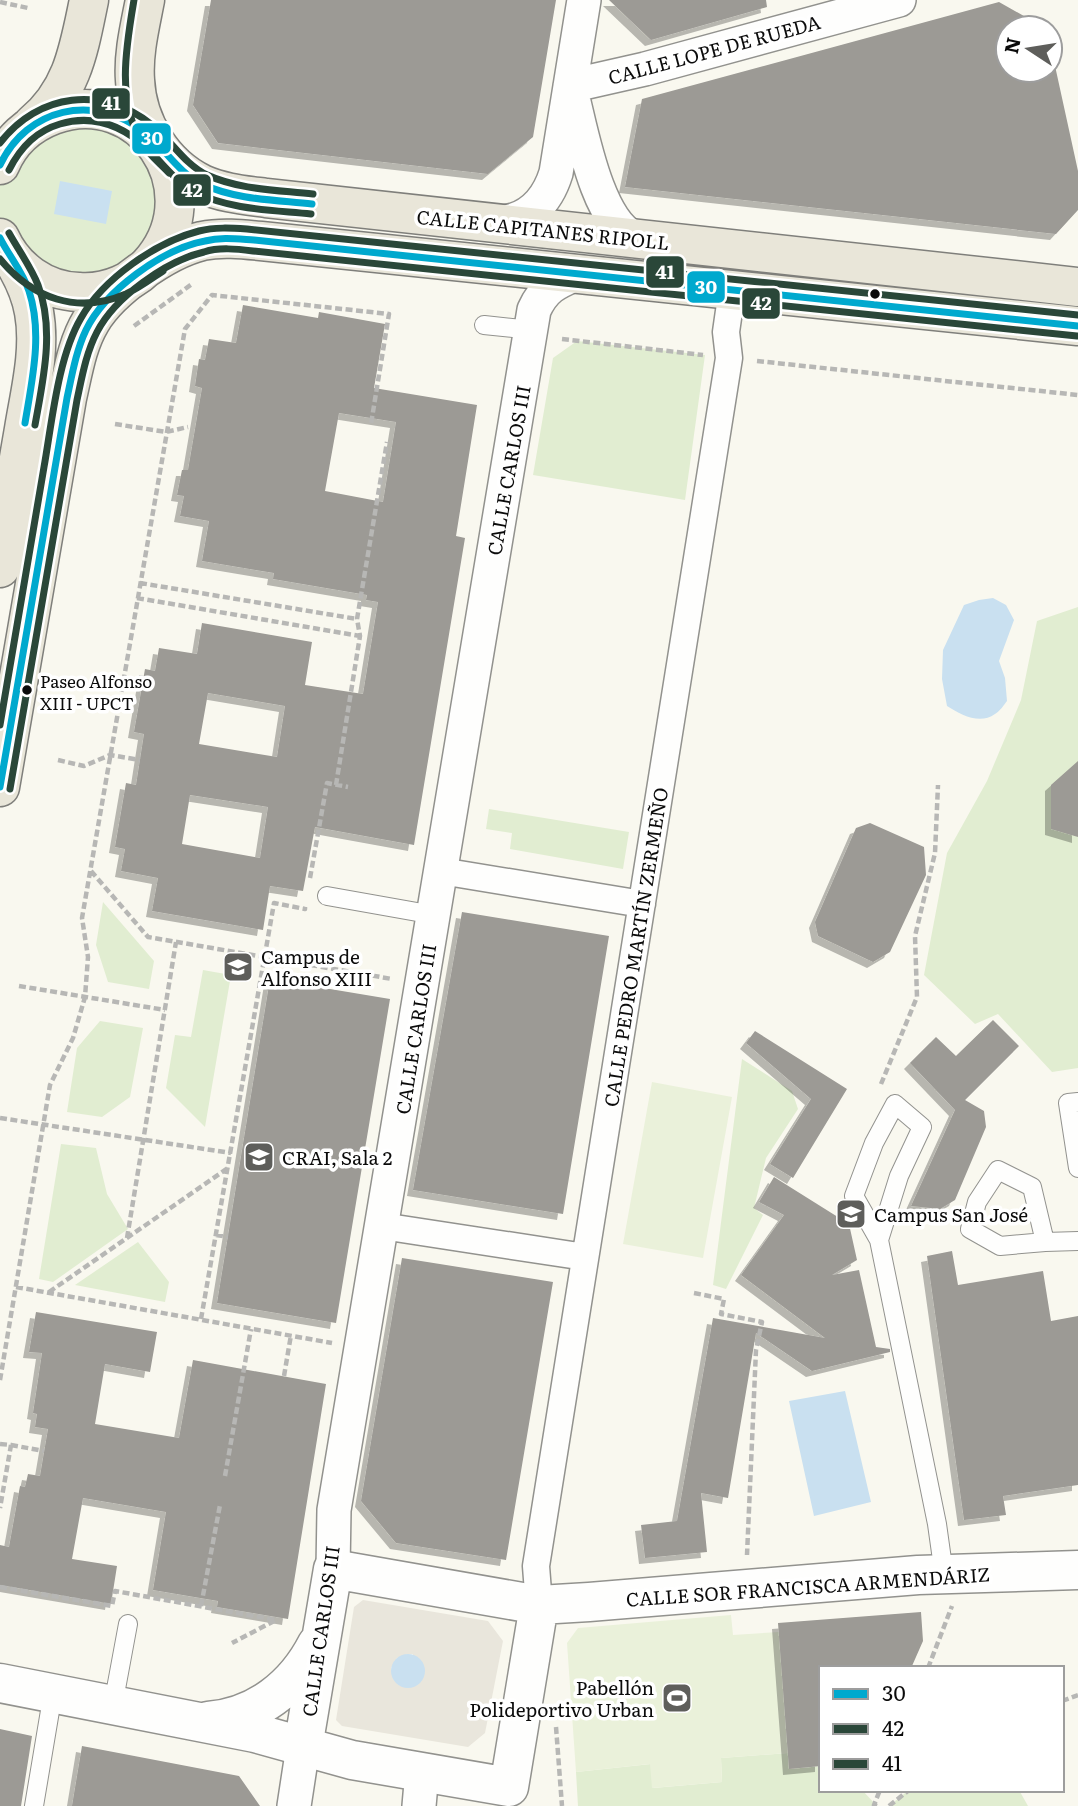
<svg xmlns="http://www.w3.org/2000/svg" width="1078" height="1806" font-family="Literata,serif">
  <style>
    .green { fill: #e1edd1 }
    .pitch { fill: #eaf1da }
    .plaza { fill: #e9e6dc; fill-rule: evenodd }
    .water { fill: #c9e0f0 }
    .building { fill: #9c9a95; fill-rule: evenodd; filter: url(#shadow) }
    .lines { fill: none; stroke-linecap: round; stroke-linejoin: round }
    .service-casing { stroke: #92928e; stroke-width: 20 }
    .pedestrian-casing { stroke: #92928e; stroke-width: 29 }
    .minor-casing { stroke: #92928e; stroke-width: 36 }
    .tertiary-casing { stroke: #92928e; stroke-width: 41 }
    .primary-casing { stroke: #7f7f7b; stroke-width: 41 }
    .path { stroke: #b7b7b5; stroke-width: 4.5; stroke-dasharray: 7 3.5; stroke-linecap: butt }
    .service { stroke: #fefefd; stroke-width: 18 }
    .pedestrian { stroke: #fefefd; stroke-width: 26 }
    .minor { stroke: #fefefd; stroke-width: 33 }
    .tertiary { stroke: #fefefd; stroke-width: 38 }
    .primary { stroke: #e9e6d9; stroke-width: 38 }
    .bus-1-casing { stroke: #fff; stroke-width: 12 }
    .bus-2-casing { stroke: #fff; stroke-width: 12 }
    .bus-3-casing { stroke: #fff; stroke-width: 12 }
    .bus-1 { stroke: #00a9ce; stroke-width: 7 }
    .bus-2 { stroke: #2a4739; stroke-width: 7 }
    .bus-3 { stroke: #2a4739; stroke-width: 7 }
    .bus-dot { fill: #0b0b0b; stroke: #fff; stroke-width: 2.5 }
    .labels { text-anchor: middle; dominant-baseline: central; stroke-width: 7; stroke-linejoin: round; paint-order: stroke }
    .bus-label { font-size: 17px; fill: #0b0b0b; stroke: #fff; text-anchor: start }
    .street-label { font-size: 19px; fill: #0b0b0b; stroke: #fff }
    .poi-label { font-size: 19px; fill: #0b0b0b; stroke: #fff; text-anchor: start }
    .line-badge { stroke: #fff; stroke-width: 2.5 }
    .badge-label { font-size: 19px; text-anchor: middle; font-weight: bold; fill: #fff }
  </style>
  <defs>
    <filter id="shadow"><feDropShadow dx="-6" dy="6" stdDeviation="0" flood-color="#0004"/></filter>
  </defs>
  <rect width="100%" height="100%" fill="#f9f8ef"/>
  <path class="green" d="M120 116 174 220 96 292 0 236V165L10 147Z
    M577 341 705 355 685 500 533 475 553 358Z
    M1078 607V1068L1052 1072 998 1014 975 1024 924 975 947 853 987 781 1021 700 1037 621Z
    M489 809 629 832 623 869 510 849 512 833 486 829Z
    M103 902 154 961 149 989 108 982 96 945Z
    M203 970 231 975 205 1127 166 1088 175 1035 191 1037Z
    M100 1021 143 1028 130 1097 102 1117 67 1112 77 1048Z
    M742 1059 792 1091 798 1109 766 1158 754 1208 763 1215 726 1289 713 1285Z
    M61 1144 96 1148 107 1194 128 1229 53 1282 39 1279Z
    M138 1242 169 1282 165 1302 75 1285Z
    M788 1753 789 1769 821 1766V1790H862L877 1806H578L576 1772 651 1764 653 1788 722 1782 721 1758Z
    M909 1790H1019L1028 1806H889Z"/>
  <path class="pitch" d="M652 1082 732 1097 703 1258 623 1244Z
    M731 1615 733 1635 779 1632 788 1753 721 1758 722 1782 652 1788 650 1764 576 1772 567 1643 578 1628Z"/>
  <path class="plaza" d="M363 1600 488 1621 503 1641 485 1733 468 1747 342 1726 336 1720 354 1607ZM408 1654H413L409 1688 398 1684 394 1680 391 1668 397 1658Z"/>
  <path class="water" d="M60 181 112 191 106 224 54 214Z
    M993 598 1006 605 1014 620 999 661 1005 678 1007 701C1004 705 1000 711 995 714 980 725 961 715 947 706L942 679 943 650 964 605 979 600Z
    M845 1391 871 1502 814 1516 789 1401Z
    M391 1671a17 17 0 1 1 34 0a17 17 0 1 1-34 0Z"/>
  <path class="building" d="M211 0H556L533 137 488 174 218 143 193 105Z
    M609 0H766L767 7 651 40Z
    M999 2 1045 28H1008V70H1050V43L1078 171V210L1056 234 625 187 642 99Z
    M243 305 318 318 319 312 385 324 374 388 477 405 456 536 465 538 414 845 315 827 303 891 270 886 263 930 152 911 158 878 121 871 125 849 115 847 126 783 136 785 144 734 134 732 145 669 155 671 159 648 197 654 202 623 312 642 305 685 363 694 378 602 366 600 367 595 273 579 274 573 202 561 209 521 180 516 184 496 177 495 182 470H188L202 388 195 386 199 359 205 360 209 339 236 343ZM339 413 396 422 383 502 325 491ZM208 693 285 706 277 757 199 744ZM190 795 268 807 260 858 182 844Z
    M1078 761V837L1051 829V785Z
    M870 823 924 847 926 875 890 952 873 962 818 936 815 922 856 828Z
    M462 912 609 936 563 1214 413 1190Z
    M270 979 390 999 336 1323 217 1303Z
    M993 1020 1019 1046 965 1100 984 1111 986 1127 955 1200 940 1209 911 1206 955 1110 910 1063 936 1037 956 1056Z
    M755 1031 847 1089 793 1178 770 1164 811 1099 746 1043Z
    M774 1177 849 1224 857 1260 832 1275 859 1270 876 1347 890 1349V1352L812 1371 756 1333 728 1498 701 1493 707 1552 645 1558 641 1525 677 1521 713 1318 825 1338 741 1275 784 1215 759 1202Z
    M952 1251 958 1285 1043 1271 1051 1321 1078 1316V1485L1003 1496 1006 1515 964 1520 927 1256Z
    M402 1258 553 1282 506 1560 396 1543 361 1501Z
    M36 1312 157 1332 150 1372 105 1364 95 1424 179 1438 193 1360 326 1384 288 1619 217 1607 218 1601 153 1590 166 1512 83 1498 72 1559 117 1566 111 1604 0 1585V1545L9 1547 20 1486 25 1487 28 1474 40 1476 48 1429 35 1427 37 1414 33 1413 42 1353 29 1352Z
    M921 1612 923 1641 912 1666 888 1668H821V1766L789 1769 778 1623Z
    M0 1729 32 1736 21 1806H0Z
    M82 1746 239 1776 260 1806H72Z"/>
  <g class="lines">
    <g class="service-casing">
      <path id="service" d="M484 325 531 330
        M327 896 434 915
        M1078 1102 1068 1103 1078 1168
        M879 1240 899 1176 922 1127 895 1104 874 1143 854 1196 879 1240 937 1524 944 1574
        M1045 1242 1032 1187 998 1170 977 1202 970 1229 1000 1246 1045 1242 1078 1241
        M113 1705 128 1624
        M34 1806 53 1693"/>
    </g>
    <g class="pedestrian-casing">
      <path id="pedestrian" d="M441 871 642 904
        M382 1226 585 1257
        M539 1605 536 1566 729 358 726 332 732 290"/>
    </g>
    <g class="minor-casing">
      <path id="minor" d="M570 86 645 69 899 0
        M573 98C582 134 598 223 635 238
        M496 223C528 222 547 202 556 173L584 0
        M333 1569 334 1510 534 310C544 288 555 283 576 274
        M294 1806 303 1747
        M419 1806 422 1772"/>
    </g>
    <g class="tertiary-casing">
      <path id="tertiary" d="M0 1683 255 1733 352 1760 509 1787 539 1605
        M208 1721C257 1717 295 1687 317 1644
        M303 1747 333 1569 539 1605 589 1602 918 1575 1078 1570"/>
    </g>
    <g class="primary-casing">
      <path id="primary" d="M145 0C140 26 133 54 135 80 137 123 163 165 202 184 222 193 244 195 266 198L1078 287
        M33 124C73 91 79 48 89 0
        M0 165C10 141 29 124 53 115 141 83 211 187 154 259 136 282 107 294 79 292 44 291 14 269 0 238
        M0 568C8 522 16 476 24 429 30 392 41 350 34 312 31 294 23 277 14 262
        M0 787 67 398C73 372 77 344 91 321 110 289 165 250 202 241 221 237 241 239 261 241L1078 326"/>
    </g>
    <path class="path" d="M0 2 28 8
      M134 326 192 284
      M562 339 703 355
      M757 361 1078 395
      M115 424 166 432 188 427
      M140 583 357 619
      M137 598 360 636
      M58 760 84 766 110 755 140 760
      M336 785 360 636 357 619 387 442
      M91 871 148 937 392 979
      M310 878 327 783 348 787
      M19 986 165 1010
      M881 1084 917 997 915 936 935 853 938 785
      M0 1118 231 1153
      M216 1235 228 1237
      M127 1238 176 942
      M16 1287 332 1343
      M49 1292 228 1168
      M694 1293 724 1299 721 1314 762 1322 756 1350 747 1555
      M201 1319 274 903 305 909V907
      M284 1376 291 1335
      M0 1380 50 1085 73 1038 85 997 88 957 82 918 185 329 212 295 389 314 371 424
      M0 1444 11 1445 0 1508
      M11 1445 44 1451
      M225 1476 251 1329
      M0 1587 112 1606 115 1591 276 1620 232 1643
      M201 1606 220 1505
      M928 1668 952 1606
      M1062 1701 1078 1695
      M556 1727 562 1806
      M877 1806 874 1805 880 1790
      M889 1806 909 1790"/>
    <use href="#service" class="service"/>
    <use href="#pedestrian" class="pedestrian"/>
    <use href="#minor" class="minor"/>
    <use href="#tertiary" class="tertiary"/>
    <use href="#primary" class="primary"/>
    <g class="bus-1-casing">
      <path id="bus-1" d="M0 165C27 108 93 93 143 131 164 147 178 173 202 184 236 200 276 200 312 204
        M0 238C9 256 23 272 29 291 43 334 32 380 25 423
        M0 787 67 398C72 375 76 351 86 330 105 291 162 249 205 241 221 237 237 239 254 240L1078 326"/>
    </g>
    <g class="bus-2-casing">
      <path id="bus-2" d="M134 0C126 47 116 101 143 145 150 156 161 164 169 173
        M9 170C20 148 36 131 60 124 93 114 123 126 148 149 163 164 176 182 195 192 230 210 273 210 311 214
        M0 259C32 298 77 315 126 294 139 288 151 279 163 271
        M10 789 77 400C82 377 86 353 97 332 115 297 166 261 204 252 219 247 237 249 253 251L1077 336"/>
    </g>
    <g class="bus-3-casing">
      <path id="bus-3" d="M0 143C38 93 103 85 152 125 171 140 184 164 207 175 240 190 278 190 313 194
        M9 233C19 251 31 267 38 285 55 330 43 380 35 425
        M0 725C15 639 30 553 44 467 52 422 58 357 81 318 103 279 156 242 199 231 215 227 231 228 247 229L1078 315"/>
    </g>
    <use href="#bus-1" class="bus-1"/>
    <use href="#bus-2" class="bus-2"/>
    <use href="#bus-3" class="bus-3"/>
  </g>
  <defs>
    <g id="university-square" transform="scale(1.575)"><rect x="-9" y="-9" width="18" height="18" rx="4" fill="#5e5e5b" stroke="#fff"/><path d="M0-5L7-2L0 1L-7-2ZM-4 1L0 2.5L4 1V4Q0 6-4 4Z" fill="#fff"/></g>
    <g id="stadium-square" transform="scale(1.575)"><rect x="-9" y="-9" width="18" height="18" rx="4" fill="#5e5e5b" stroke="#fff"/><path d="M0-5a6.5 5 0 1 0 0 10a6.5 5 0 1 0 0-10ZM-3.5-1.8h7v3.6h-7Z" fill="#fff"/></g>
  </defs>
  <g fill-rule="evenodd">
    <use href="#university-square" x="238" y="967"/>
    <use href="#university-square" x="259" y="1157"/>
    <use href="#university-square" x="851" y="1214"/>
    <use href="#stadium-square" x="677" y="1698"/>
  </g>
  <g class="bus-dot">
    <circle cx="875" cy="294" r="6"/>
    <circle cx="27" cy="690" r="6"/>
  </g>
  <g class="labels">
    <g class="bus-label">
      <text x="40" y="680">Paseo Alfonso<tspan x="40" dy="22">XIII - UPCT</tspan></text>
    </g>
    <g class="street-label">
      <text transform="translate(714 49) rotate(-15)">CALLE LOPE DE RUEDA</text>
      <text transform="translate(543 229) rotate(6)">CALLE CAPITANES RIPOLL</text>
      <text transform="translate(508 470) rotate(-80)">CALLE CARLOS III</text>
      <text transform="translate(635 947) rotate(-81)">CALLE PEDRO MARTÍN ZERMEÑO</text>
      <text transform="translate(415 1029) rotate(-81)">CALLE CARLOS III</text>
      <text transform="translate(808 1586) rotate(-4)">CALLE SOR FRANCISCA ARMENDÁRIZ</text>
      <text transform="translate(320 1631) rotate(-82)">CALLE CARLOS III</text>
    </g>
    <g class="poi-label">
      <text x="261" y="956">Campus de<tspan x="261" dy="22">Alfonso XIII</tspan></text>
      <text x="282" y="1157">CRAI, Sala 2</text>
      <text x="874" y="1214">Campus San José</text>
      <text x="654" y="1687" text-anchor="end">Pabellón<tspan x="654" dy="22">Polideportivo Urban</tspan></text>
    </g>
  </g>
  <g class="line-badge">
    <rect x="91" y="87" width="40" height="33" rx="7" fill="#2a4739"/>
    <rect x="131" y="122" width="41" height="33" rx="7" fill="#00a9ce"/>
    <rect x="172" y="173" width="40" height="34" rx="7" fill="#2a4739"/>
    <rect x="645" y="255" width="40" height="34" rx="7" fill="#2a4739"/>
    <rect x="686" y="270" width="40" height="34" rx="7" fill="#00a9ce"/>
    <rect x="741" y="287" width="40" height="33" rx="7" fill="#2a4739"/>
  </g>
  <g class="badge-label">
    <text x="111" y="110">41</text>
    <text x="152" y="145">30</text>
    <text x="192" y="197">42</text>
    <text x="665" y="279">41</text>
    <text x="706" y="294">30</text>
    <text x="761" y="310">42</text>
  </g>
  <rect x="819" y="1666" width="245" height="126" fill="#ffffff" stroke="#9d9d9d" stroke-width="2"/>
  <rect x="833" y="1689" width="35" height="10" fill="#00a9ce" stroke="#9d9d9d" stroke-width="2"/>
  <text x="882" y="1701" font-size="21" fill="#0b0b0b">30</text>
  <rect x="833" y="1724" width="35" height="10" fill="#2a4739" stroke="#9d9d9d" stroke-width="2"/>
  <text x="882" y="1736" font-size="21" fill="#0b0b0b">42</text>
  <rect x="833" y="1759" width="35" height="10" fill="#2a4739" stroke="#9d9d9d" stroke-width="2"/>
  <text x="882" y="1771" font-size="21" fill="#0b0b0b">41</text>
  <g transform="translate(1029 49) rotate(282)"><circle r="33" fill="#ffffff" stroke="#9d9d9d" stroke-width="2"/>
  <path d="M0-5L12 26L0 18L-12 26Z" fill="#5e5e5b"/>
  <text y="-10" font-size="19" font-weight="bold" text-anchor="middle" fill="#0b0b0b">N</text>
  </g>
</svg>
